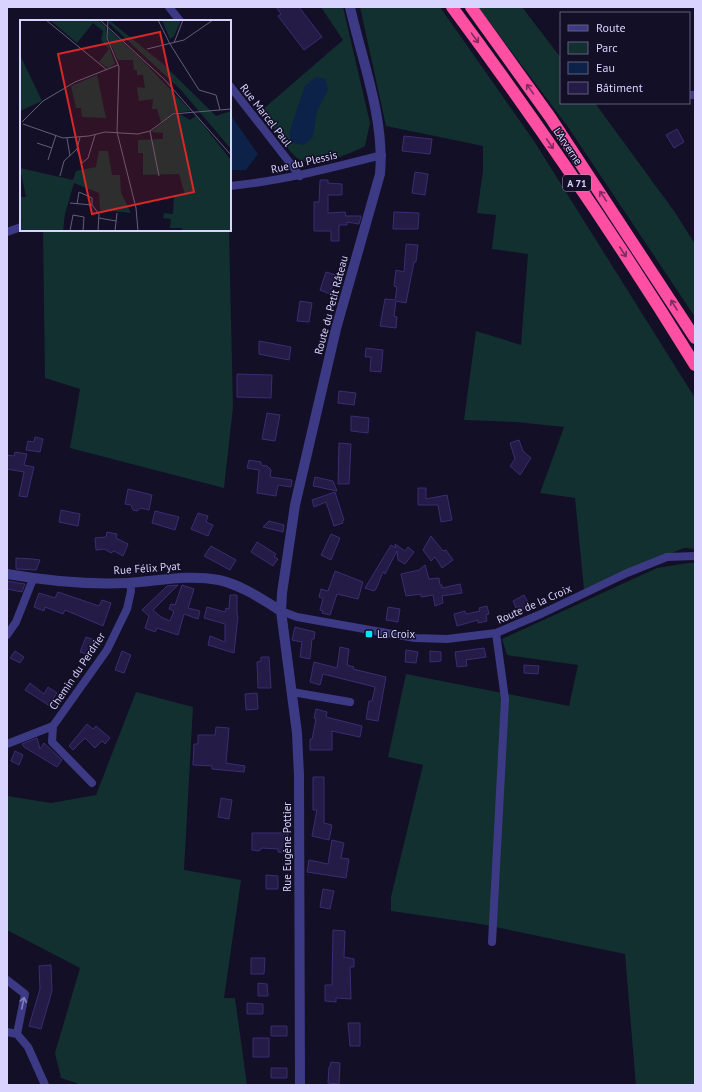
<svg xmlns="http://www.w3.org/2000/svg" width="702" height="1092" font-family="'PT Sans',sans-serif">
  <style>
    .green { fill: #12302f }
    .water { fill: #0c2248 }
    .building { fill: #241b47; stroke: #3b2d73 }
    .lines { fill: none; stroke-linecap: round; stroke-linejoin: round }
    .minor { stroke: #3d3a85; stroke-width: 8 }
    .tertiary { stroke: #3d3a85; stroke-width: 10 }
    .motorway { stroke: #ff4fa3; stroke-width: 12 }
    .oneway { stroke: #7d2c5e }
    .oneway2 { stroke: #837fbc }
    .poi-dot { fill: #00e5ff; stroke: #130f26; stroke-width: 1.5 }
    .labels { text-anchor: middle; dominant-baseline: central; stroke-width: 3; stroke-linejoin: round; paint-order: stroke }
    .shield { fill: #130f26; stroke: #9e99be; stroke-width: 1 }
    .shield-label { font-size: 10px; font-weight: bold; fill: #d9d4ff }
    .street-label { font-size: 11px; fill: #d9d4ff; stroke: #130f26 }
    .poi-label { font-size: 11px; fill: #d9d4ff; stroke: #130f26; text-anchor: start }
    .inset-road { fill: none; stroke: #625e7d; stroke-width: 1 }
    .view { fill: #d62828; fill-opacity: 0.15; stroke: #d62828; stroke-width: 2 }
    .inset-edge { fill: none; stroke: #d9d4ff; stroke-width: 2 }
  </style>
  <rect width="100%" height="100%" fill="#130f26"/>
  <path class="green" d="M321 7H343L370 123 365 146C350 154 313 170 297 158 288 151 269 122 261 111L343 40Z
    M360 7H440L534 141 695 398V549L684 548 584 589 575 498 540 493 564 427 516 422 464 420 476 331 521 345 528 254 492 249 496 215 477 213 483 171V146L386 126Z
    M478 7H522L561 58V103H595L674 211 695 244V317L568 127Z
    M43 230H229L233 407 224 488 70 448 80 389 45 378Z
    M688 563H695V1085H636L625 954 481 924 391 911V897L423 765 388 757 406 674 569 706 578 665 507 655 502 639 657 568Z
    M136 692 193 707 184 870 241 880 224 998H235L247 1085H82L61 1078 55 1053 80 968 7 930V796L51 803 96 795Z"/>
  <path class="water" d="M316 77 325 79 328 90 317 111 313 137 304 145 292 143 289 133 305 86Z
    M230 114 258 154 246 170H230Z"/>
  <path class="building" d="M276 7H299L322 37 304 50 278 16 281 14Z
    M677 129 684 142 674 148 666 135Z
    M404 136 432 139 430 154 402 151Z
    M415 172 428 174 425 195 412 193Z
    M320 180H328V183L342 184V195H328V213L345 212 346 216H361L359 224 347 222V225H339V241H331V231H314V202H319Z
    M394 212 419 213 418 229H393Z
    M406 244 418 245 416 262H414L406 303 396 301 394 316 397 317 396 328 380 326 385 299 395 300 397 287 394 286 396 270 404 272Z
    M326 272 336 275 330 294 320 290Z
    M300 301 312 303 309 322 297 321Z
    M259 341 291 347 289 360 259 354Z
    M366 348 383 350 381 372 370 371 371 357H365Z
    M237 374 272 375 271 398 237 397Z
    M339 391 356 393 354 405 338 403Z
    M267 413 280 415 275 441 262 439Z
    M351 416 369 418 368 433 351 431Z
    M35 437 43 439 40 452 26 450 28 441 34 442Z
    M519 440 523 451 531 458 520 475 510 466 515 459 510 443Z
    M339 443 351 444 349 484H338Z
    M15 452 27 454 24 465 34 467 27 497 19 496 24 472 7 469V455L14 456Z
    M249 460 261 462V465L267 466 271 470 270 477 292 480 291 487 278 485 276 496 257 493 259 470 247 468Z
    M315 477 333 481 337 491 313 486Z
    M418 488H426V499L447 495 452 520 441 522 438 505H418Z
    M128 489 152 495 149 510 141 508 137 511 133 510 131 505 125 504Z
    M335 492 344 520 342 521 343 523 334 526 326 502 314 507 312 500Z
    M61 510 80 514 78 526 59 522Z
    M155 511 179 517 175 530 152 523Z
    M198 513 208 516 206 522 213 525 208 536 191 529Z
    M269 521 284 525 283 532 263 527Z
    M107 532 117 534 116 538 128 544 123 556 114 551 111 553 104 549 96 550 95 538 106 537Z
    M331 534 340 538 331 560 321 555Z
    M431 536 443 551 446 550 453 560 442 568 435 557 431 561 423 550Z
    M257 542 276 554 274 557 278 559 273 566 251 552Z
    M395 544 405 551 408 547 414 552 405 564 398 560 397 551 385 574 383 572 376 589 374 591 365 588 391 545 396 548Z
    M211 546 236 560 230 570 204 556Z
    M16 558 33 559 40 560 36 570 17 569H16Z
    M425 565 429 579 439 578 440 585H442V588L460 584 462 593 442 596 443 603 435 606 433 595 421 597V594L406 596 401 574 419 570Z
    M335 571 363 582 358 599 337 594 330 615 322 613 323 611 320 610 323 598 319 597 321 589 328 591Z
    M7 581 25 584 22 592 7 589Z
    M178 585 153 610 161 617 170 621 174 611 169 609 171 604 175 605 182 585 194 589 188 608 200 611 198 619 184 614 178 635 157 628 155 632 145 628 149 616 142 610 167 586Z
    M58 592 99 606 102 600 111 603 103 626 65 610 63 614 45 607 44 611 34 607 39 593 55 598Z
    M230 595H237V615L238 616 234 653 208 645 210 636 225 642V624L204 618 207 607 225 612 226 608 229 609Z
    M524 595 530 606 521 610 519 606 516 608 513 601Z
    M487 606 489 614 486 615 487 621 478 623V620L457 626 454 614 465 611 466 614 480 611 479 608Z
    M388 607 400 609 398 622 386 620Z
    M295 627 315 632 314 639H312L310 659 300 657 302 642 292 640Z
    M86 637 98 641 92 656 80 652Z
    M340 647 349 649 347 665 354 667 353 669 386 677 378 721 366 719 369 701H372L375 687 323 674 320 685 310 682 314 662 337 668Z
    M484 648 486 657 466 660 467 666 457 667 455 652Z
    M406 650 418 652 416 663 405 662Z
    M15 651 24 657 20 663 10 658Z
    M122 651 131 655 124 673 115 670Z
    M430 651 441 652V661L430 662Z
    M261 657H269L271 688H258L257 662 261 661Z
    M524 665 539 666 538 674 524 673Z
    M30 683 44 694 48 687 57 693 52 700 56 703 53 708 25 690Z
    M257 693 258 709 246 710 245 694Z
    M316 709 327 712 326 717 362 726 360 737 332 731V750H310V739H312L316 719 314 718Z
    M87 724 93 729 96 726 110 738 105 744 102 741 95 748 85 738 73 750 69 746Z
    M216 727 229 728 226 763 245 766 244 772 212 769V766L193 765 194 744H198V735H215Z
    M37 738 40 749 44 743 62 760 57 767 24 747 22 744Z
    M15 751 23 755 19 765 11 761Z
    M313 777H324V823L332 825 329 840 312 836 317 810H313Z
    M221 798 232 800 229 819 218 817Z
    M252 833H288V853L278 852V849L262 848 259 851 252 850Z
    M332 840 344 843 341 858 349 859 346 878 307 872 309 860 328 864Z
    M266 875 278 876V889H266Z
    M323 889 334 891 330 909 320 907Z
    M333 930 345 931 344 957 354 959V967H350L351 999 336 998V1002L325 1001V985H332Z
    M251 958H265L264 974H251Z
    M51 965 52 991 41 1029 29 1026 40 989 39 966Z
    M258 983 267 984 268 996H258Z
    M247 1003 263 1004V1014H247Z
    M348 1023H360V1046H350Z
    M271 1026H287V1036H271Z
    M253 1038H269V1057H253Z
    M331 1062 340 1063 339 1084 328 1083 329 1067H330Z
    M271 1068H287V1078H271Z"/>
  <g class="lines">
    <path class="minor" d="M169 7 180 21
      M230 86 300 176
      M689 95H695
      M230 186C282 181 331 168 382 155
      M7 232 21 227
      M281 611 297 617 415 638 447 639 496 633 541 614 627 573 667 557 695 556
      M7 635 16 622 33 579
      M292 692 350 702
      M53 726 52 742 92 783
      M7 744 53 726 107 650 127 609 131 591 130 582
      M492 942 505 699 496 633
      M7 980 25 994 17 1034
      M7 1032 17 1034
      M17 1034 28 1047 45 1085"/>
    <path class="tertiary" d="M7 574C48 581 87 585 128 583 159 581 188 574 219 580 241 585 262 599 281 611
      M300 1085 299 775 297 733 281 611 282 593 295 505 336 329 380 174C385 119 362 61 350 7"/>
    <path class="motorway" d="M452 7C538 123 619 242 695 365
      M471 7 550 117 695 338"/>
  </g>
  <defs><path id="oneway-shaft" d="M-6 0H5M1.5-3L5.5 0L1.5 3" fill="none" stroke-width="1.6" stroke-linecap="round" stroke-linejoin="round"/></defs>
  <g class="oneway">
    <use href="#oneway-shaft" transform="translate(475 38) rotate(54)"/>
    <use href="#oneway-shaft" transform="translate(530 89) rotate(-125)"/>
    <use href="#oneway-shaft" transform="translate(550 144) rotate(56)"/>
    <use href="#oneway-shaft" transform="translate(603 196) rotate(-124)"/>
    <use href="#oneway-shaft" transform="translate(623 252) rotate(57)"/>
    <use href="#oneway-shaft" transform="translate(674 305) rotate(-122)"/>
  </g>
  <use class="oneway2" href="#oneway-shaft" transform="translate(23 1003) rotate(-78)"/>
  <rect class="poi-dot" x="365" y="630" width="8" height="8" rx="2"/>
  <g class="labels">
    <rect class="shield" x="563" y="175" width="28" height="16" rx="3"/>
    <g class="shield-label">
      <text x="577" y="183">A 71</text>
    </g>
    <g class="street-label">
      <text transform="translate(266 115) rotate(52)">Rue Marcel Paul</text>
      <text transform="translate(568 146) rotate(56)">L'Arverne</text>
      <text transform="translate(304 162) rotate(-13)">Rue du Plessis</text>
      <text transform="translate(331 305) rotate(-75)">Route du Petit Râteau</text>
      <text transform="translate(147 568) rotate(-4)">Rue Félix Pyat</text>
      <text transform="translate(534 604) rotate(-24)">Route de la Croix</text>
      <text transform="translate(77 671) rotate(-56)">Chemin du Perdrier</text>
      <text transform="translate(287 847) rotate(-90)">Rue Eugène Pottier</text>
    </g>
    <g class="poi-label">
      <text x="377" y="634">La Croix</text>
    </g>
  </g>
  <g transform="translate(20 20)">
    <rect width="211" height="211" fill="#130f26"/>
    <path d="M30 0H78L86 7 87 21 95 44 88 48 79 42 89 29 81 20 83 11 73 3 57 23ZM89 0 143 44 196 96 211 91V129L161 70 89 3ZM142 0H161L154 16 150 19ZM88 9 120 38 171 91 155 93 141 102 137 89H132L133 79 119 81 117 67 125 68 123 55H117V50H114L113 40H98L88 18ZM0 35 22 81 0 91ZM77 55 86 98 62 97 61 88H56L51 66ZM160 94 170 100 176 96 211 140V211H162V208H150L151 199 143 198 144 193 153 194 154 175H165L159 154 123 155V133H118V120L143 119V113L131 112 151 96ZM79 131H88L92 155H100L101 173 111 193 80 190 79 173 54 163 45 194 43 211H0V177H6L0 148 53 160 56 151 76 147Z" fill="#12302f"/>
    <path class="inset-road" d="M26 0 87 50M80 0 144 59 211 135M88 0 87 18 99 47 97 112 116 188 118 211M138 0 150 24 179 70 196 75 200 90M154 23 163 0M127 29 164 20 193 0M2 102 23 81 55 62 98 45M3 104 43 118 69 116 85 112 118 114 130 111 153 94 211 89M130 111 139 156M47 118 50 136M17 123 32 128M57 129 62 143 68 138 75 115M28 140 36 115M40 156 44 141 57 129 60 117M50 183 72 185M57 184 59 172 72 178V185L79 194 78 211M79 198 96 201M50 211 53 195 64 197 63 211M95 211 97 193"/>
    <path class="view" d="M140 12 174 172 72 194 38 34Z"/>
    <rect width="211" height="211" class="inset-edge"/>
  </g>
  <rect width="702" height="1092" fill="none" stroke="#d9d4ff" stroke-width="16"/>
  <rect x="560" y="12" width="130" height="92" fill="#130f26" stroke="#625e7d"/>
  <rect x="568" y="25" width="20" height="6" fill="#3d3a85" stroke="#625e7d"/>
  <text x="596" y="32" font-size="12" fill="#d9d4ff">Route</text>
  <rect x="568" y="42" width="20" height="12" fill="#12302f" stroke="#625e7d"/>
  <text x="596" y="52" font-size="12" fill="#d9d4ff">Parc</text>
  <rect x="568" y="62" width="20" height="12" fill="#0c2248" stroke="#625e7d"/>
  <text x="596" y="72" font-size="12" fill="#d9d4ff">Eau</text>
  <rect x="568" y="82" width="20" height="12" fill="#241b47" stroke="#625e7d"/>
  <text x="596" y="92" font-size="12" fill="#d9d4ff">Bâtiment</text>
</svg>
